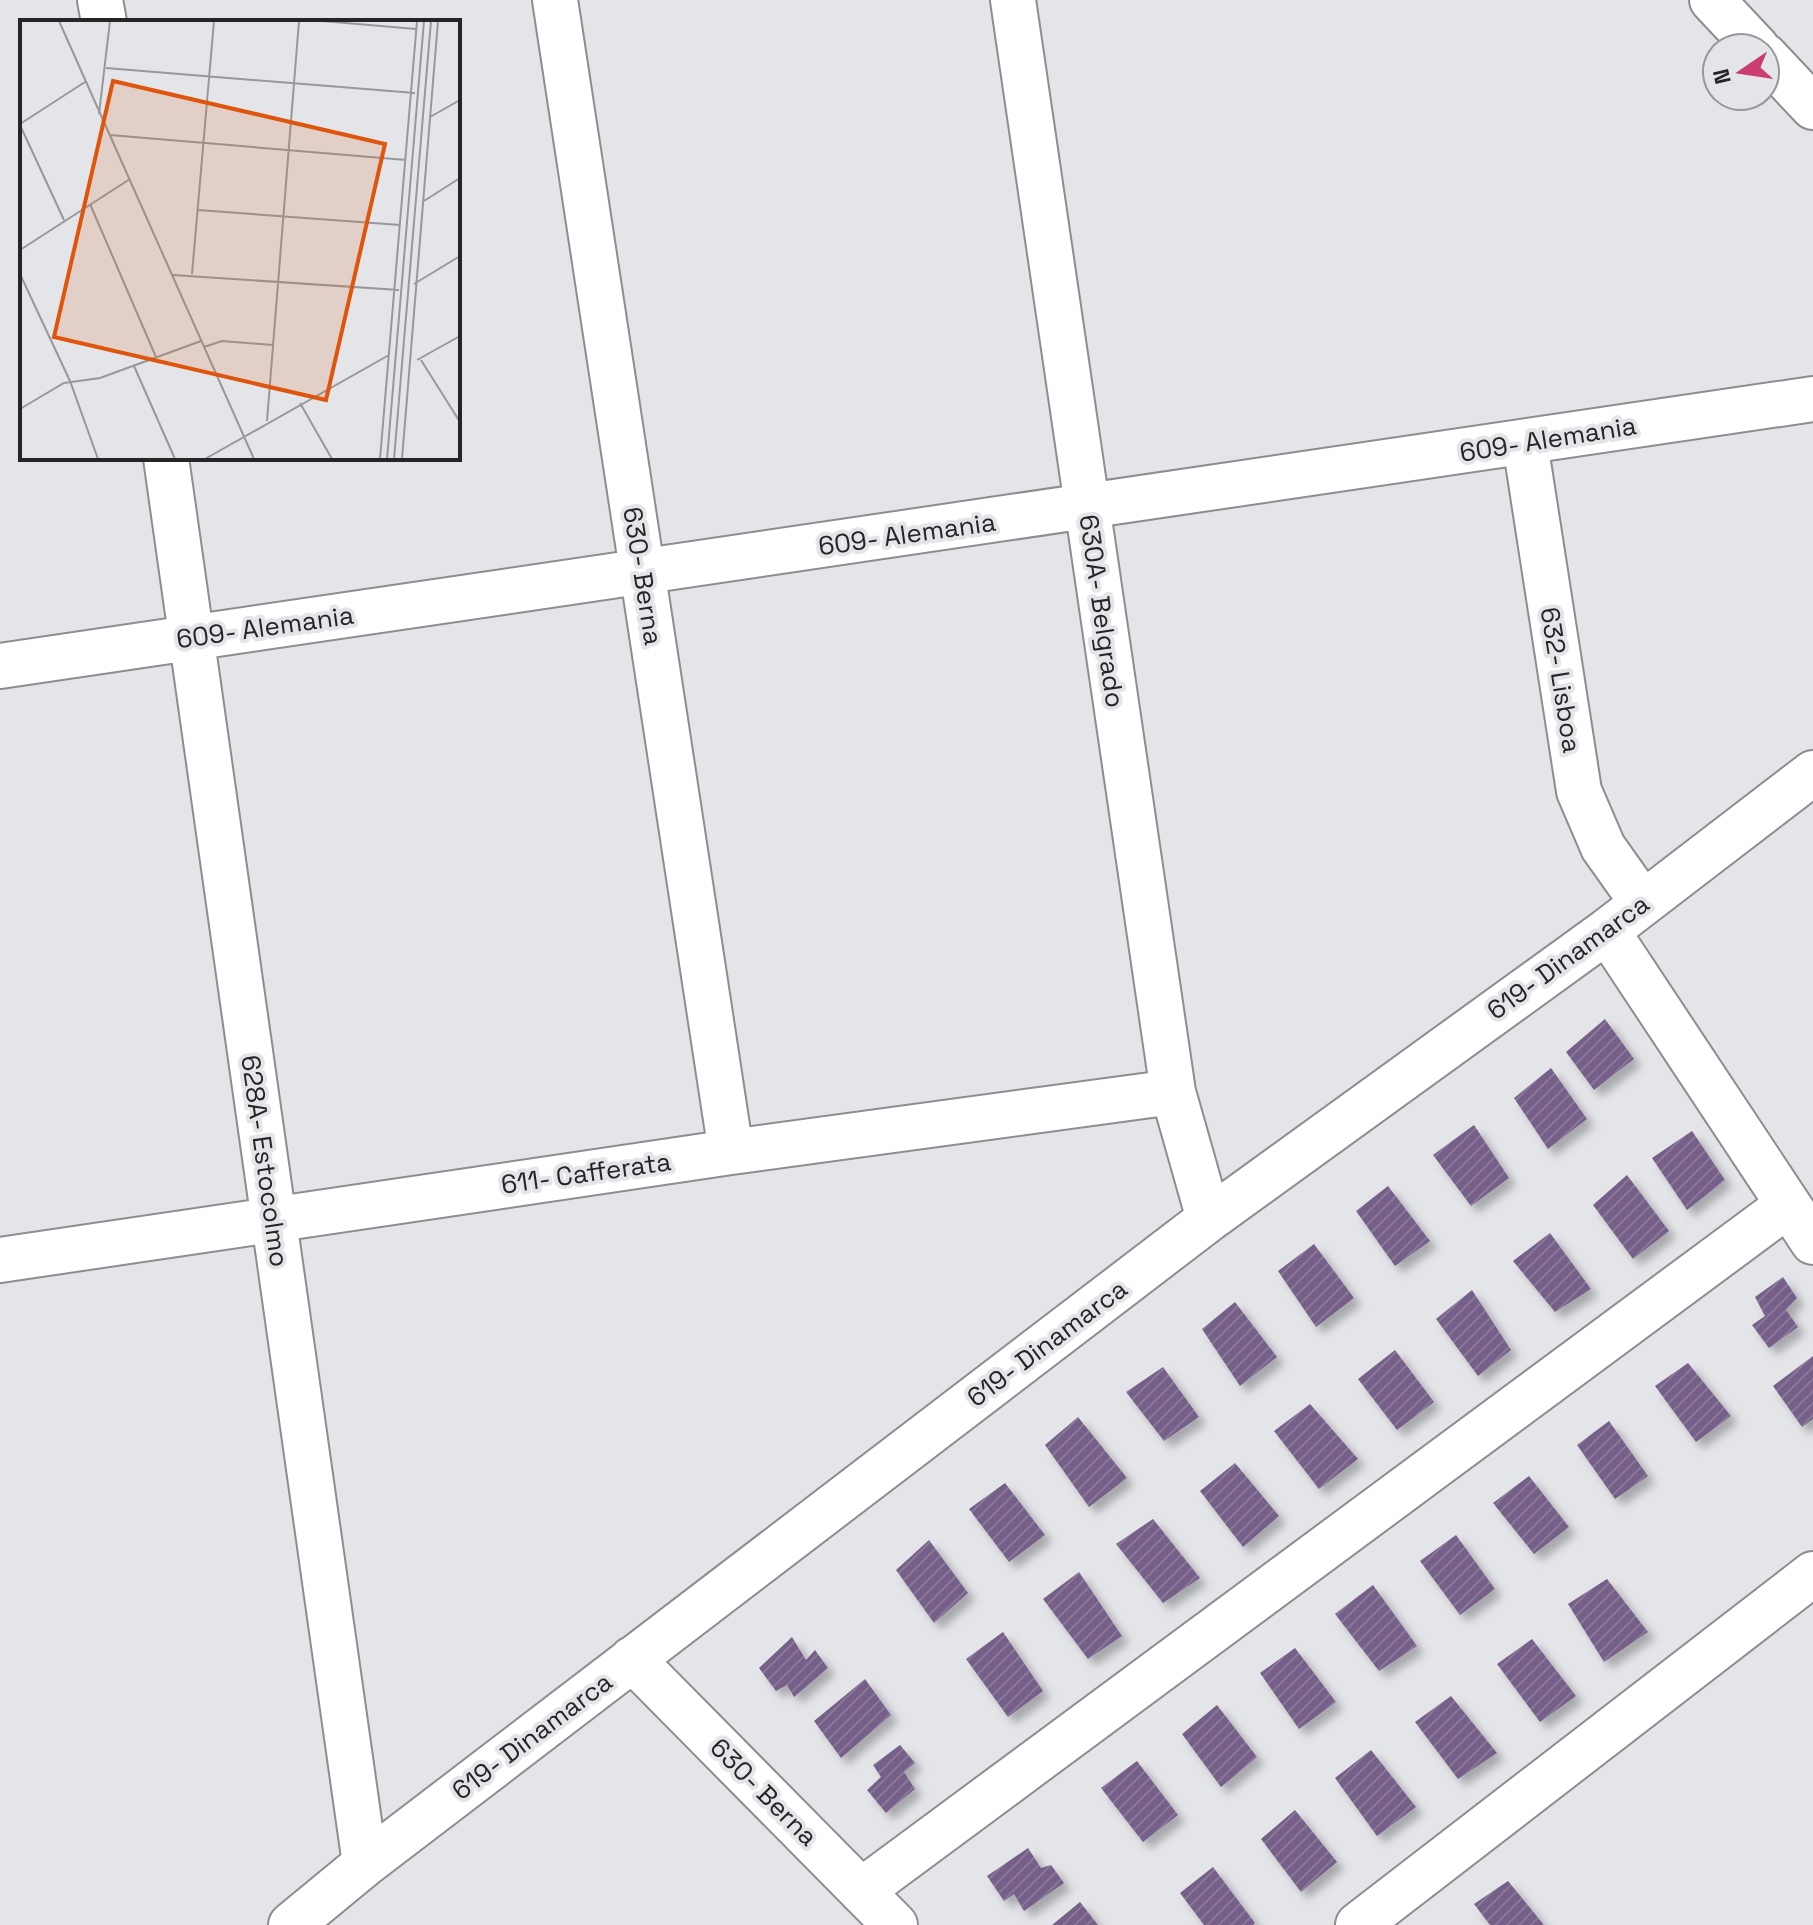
<svg xmlns="http://www.w3.org/2000/svg" width="1813" height="1925" font-family="'Space Grotesk',sans-serif">
  <style>
    .building { fill: url(#building-hatch); filter: url(#shadow) }
    .lines { fill: none; stroke-linecap: round; stroke-linejoin: round }
    .minor-casing { stroke: #8b8d91; stroke-width: 48 }
    .minor { stroke: #fff; stroke-width: 44 }
    .labels { text-anchor: middle; dominant-baseline: central; stroke-width: 8; stroke-linejoin: round; paint-order: stroke }
    .street-label { font-size: 26px; fill: #242526; stroke: #e3e5e9 }
    .inset-road { fill: none; stroke: #97989b; stroke-width: 2 }
    .view { fill: #de560d; fill-opacity: 0.15; stroke: #de560d; stroke-width: 4 }
    .inset-edge { fill: none; stroke: #242526; stroke-width: 4 }
  </style>
  <defs>
    <pattern id="building-hatch" width="6" height="6" patternUnits="userSpaceOnUse" patternTransform="scale(2)"><rect width="6" height="6" fill="#765f88"/><path d="M-1 1l2-2M0 6l6-6M5 7l2-2" fill="none" stroke="#887796"/></pattern>
    <filter id="shadow"><feDropShadow dx="7" dy="7" stdDeviation="4" flood-color="#0004"/></filter>
  </defs>
  <rect width="100%" height="100%" fill="#e3e5e9"/>
  <path class="building" d="M1605 1019 1634 1059 1594 1090 1566 1052Z
    M1551 1068 1587 1119 1548 1149 1514 1098Z
    M1474 1125 1509 1178 1471 1206 1433 1155Z
    M1692 1131 1725 1180 1687 1210 1652 1158Z
    M1627 1175 1669 1231 1633 1259 1593 1205Z
    M1388 1186 1430 1241 1395 1266 1356 1211Z
    M1550 1233 1591 1289 1555 1312 1513 1261Z
    M1314 1244 1354 1298 1316 1327 1278 1271Z
    M1783 1277 1797 1298 1786 1310 1798 1327 1769 1348 1752 1325 1765 1316 1755 1297Z
    M1472 1290 1511 1350 1478 1376 1436 1319Z
    M1235 1302 1277 1357 1240 1386 1202 1329Z
    M1395 1350 1434 1402 1397 1430 1358 1379Z
    M1813 1356V1419L1802 1427 1773 1386Z
    M1688 1363 1731 1416 1696 1442 1655 1386Z
    M1163 1367 1199 1417 1164 1441 1126 1392Z
    M1310 1404 1358 1459 1319 1489 1274 1431Z
    M1078 1417 1127 1478 1089 1507 1045 1445Z
    M1609 1421 1648 1476 1615 1499 1577 1445Z
    M1235 1463 1279 1516 1243 1547 1200 1491Z
    M1529 1476 1569 1527 1534 1554 1493 1503Z
    M1005 1483 1045 1535 1009 1562 969 1509Z
    M1153 1519 1200 1578 1163 1603 1116 1544Z
    M1456 1535 1495 1589 1460 1615 1420 1561Z
    M929 1540 968 1593 934 1623 896 1570Z
    M1079 1572 1122 1636 1088 1659 1043 1599Z
    M1607 1579 1648 1632 1604 1662 1568 1604Z
    M1373 1585 1417 1646 1379 1671 1335 1614Z
    M1003 1632 1043 1691 1008 1717 966 1659Z
    M792 1637 806 1660 815 1650 828 1668 794 1697 787 1685 776 1691 759 1668Z
    M1532 1639 1576 1696 1540 1722 1497 1664Z
    M1295 1648 1336 1702 1299 1729 1260 1673Z
    M865 1679 891 1715 841 1758 814 1721Z
    M1451 1696 1497 1753 1458 1779 1415 1722Z
    M1217 1705 1257 1757 1221 1787 1182 1734Z
    M900 1745 915 1763 904 1772 915 1789 886 1813 867 1790 881 1777 873 1765Z
    M1371 1750 1416 1807 1377 1836 1335 1778Z
    M1137 1761 1178 1815 1143 1842 1101 1788Z
    M1295 1810 1337 1862 1301 1892 1261 1839Z
    M1028 1848 1041 1868 1051 1865 1064 1883 1024 1911 1014 1894 1004 1901 987 1876Z
    M1213 1867 1255 1923 1253 1925H1204L1180 1893Z
    M1508 1881 1544 1925H1490L1474 1904Z
    M1080 1902 1098 1925H1052Z"/>
  <g class="lines">
    <g class="minor-casing">
      <path id="minor" d="M100 0 104 22
        M555 0 731 1152
        M1013 0 1173 1092 1209 1219
        M1712 0 1757 48
        M1765 56 1813 107
        M1525 443 1579 791 1603 847 1642 902
        M166 458 365 1864
        M0 666 1813 399
        M1607 931 1813 1242
        M0 1260 731 1152 1173 1092
        M632 1659 895 1925
        M861 1891 1788 1205
        M291 1925 365 1864 1209 1219 1607 931 1813 773
        M1358 1925 1813 1574"/>
    </g>
    <use href="#minor" class="minor"/>
  </g>
  <g class="labels">
    <g class="street-label">
      <text transform="translate(1548 439) rotate(-9)">609- Alemania</text>
      <text transform="translate(907 534) rotate(-8)">609- Alemania</text>
      <text transform="translate(643 576) rotate(81)">630- Berna</text>
      <text transform="translate(1102 611) rotate(82)">630A- Belgrado</text>
      <text transform="translate(265 627) rotate(-8)">609- Alemania</text>
      <text transform="translate(1561 680) rotate(81)">632- Lisboa</text>
      <text transform="translate(1568 957) rotate(-36)">619- Dinamarca</text>
      <text transform="translate(265 1161) rotate(82)">628A- Estocolmo</text>
      <text transform="translate(586 1173) rotate(-8)">611- Cafferata</text>
      <text transform="translate(1047 1343) rotate(-37)">619- Dinamarca</text>
      <text transform="translate(532 1736) rotate(-37)">619- Dinamarca</text>
      <text transform="translate(764 1792) rotate(45)">630- Berna</text>
    </g>
  </g>
  <g transform="translate(20 20)">
    <rect width="440" height="440" fill="#e3e5e9"/>
    <path class="inset-road" d="M39 1 234 439M302 1 396 9M86 48 395 73M79 94 90 1M410 97 440 80M0 104 65 62M0 105 44 200M90 115 386 140M404 181 440 158M70 184 136 337M178 190 380 205M0 230 110 159M0 254 50 361 78 439M172 254 194 1M153 255 379 270M394 264 440 236M184 327 202 321 253 325M397 340 440 316M401 340 440 402M114 346 155 439M280 383 312 439M0 389 44 363 80 358 181 321M247 401 279 1M185 439 369 335M360 439 397 1M367 439 404 1M374 439 411 1M382 439 418 1"/>
    <path class="view" d="M93 61 365 124 306 380 34 317Z"/>
    <rect width="440" height="440" class="inset-edge"/>
  </g>
  <g transform="translate(1741 72) rotate(257)"><circle r="38" fill="#e3e5e9" stroke="#97989b" stroke-width="2"/>
  <path d="M0-6L14 30L0 20L-14 30Z" fill="#c93d72"/>
  <text y="-12" font-size="22" font-weight="bold" text-anchor="middle" fill="#242526">N</text>
  </g>
</svg>
